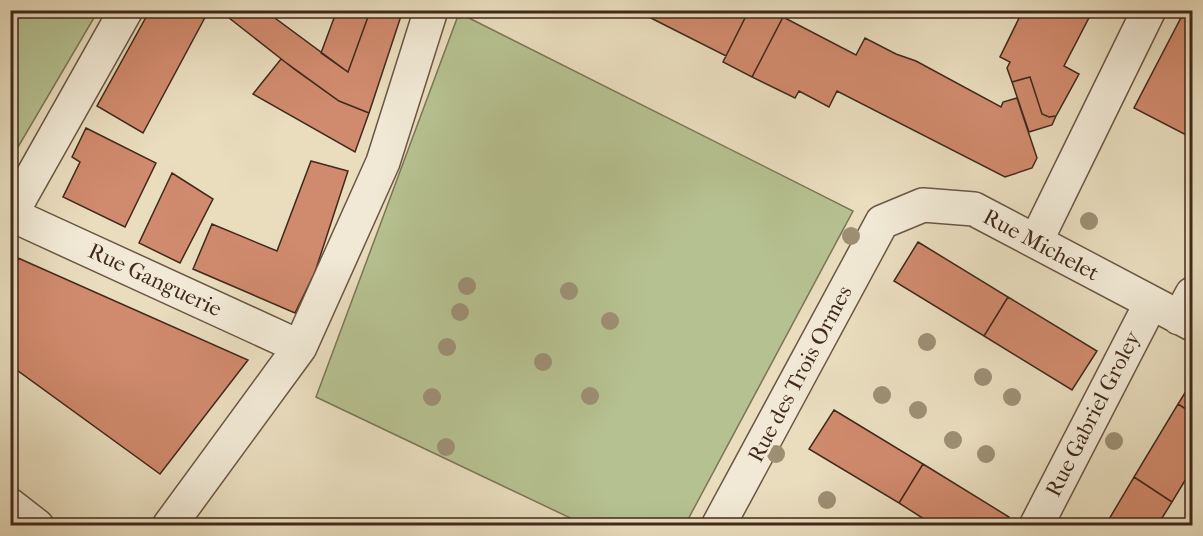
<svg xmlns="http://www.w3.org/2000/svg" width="1203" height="536" font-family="'IM FELL French Canon',serif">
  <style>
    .green { fill: #b6c191; stroke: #7c7556; stroke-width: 1.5 }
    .building { fill: #d08a6d; stroke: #41291b; stroke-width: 1.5 }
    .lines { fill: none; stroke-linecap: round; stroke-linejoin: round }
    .street-casing { stroke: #6b5644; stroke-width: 36 }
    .street { stroke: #f1e9d5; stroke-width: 33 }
    .tree { fill: #9d8f74 }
    .labels { text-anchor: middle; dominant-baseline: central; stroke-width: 6; stroke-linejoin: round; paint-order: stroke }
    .street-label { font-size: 22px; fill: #41291b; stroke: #f1e9d5 }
  </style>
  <rect width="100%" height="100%" fill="#e9ddbe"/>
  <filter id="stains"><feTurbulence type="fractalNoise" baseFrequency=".00333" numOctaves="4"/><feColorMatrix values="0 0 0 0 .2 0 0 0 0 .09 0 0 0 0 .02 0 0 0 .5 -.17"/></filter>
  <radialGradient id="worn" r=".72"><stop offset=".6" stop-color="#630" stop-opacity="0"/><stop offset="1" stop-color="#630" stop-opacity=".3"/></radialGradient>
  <path class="green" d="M11 10 98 11 11 159 10 11Z
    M459 13 853 211 685 525H585L316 397Z"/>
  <path class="building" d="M150 10H209L143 133 97 106Z
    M219 10H264L348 72 369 14 364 10H403L369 113 339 101 294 69Z
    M337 10H358L369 14 348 72 321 53Z
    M635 10H749L726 56Z
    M749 10H769L783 17 752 77 723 62Z
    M1023 10H1093L1064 66 1079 74 1056 116 1049 117 1042 114 1030 77 1012 82 1007 68 1010 62 1000 57Z
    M1185 10H1192V138L1134 108Z
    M783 17 856 55 865 38 896 54 916 61 1001 107 1003 102 1017 98 1037 158 1032 168 1005 177 837 91 829 107 799 91 795 98 752 77Z
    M281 59 339 101 369 113 355 152 253 94Z
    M1030 77 1042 114 1049 117 1056 116 1052 125 1029 132 1012 82Z
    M86 128 156 163 125 227 63 197 80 162 72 157Z
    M311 161 348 171 315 272 295 313 193 269 212 224 277 251Z
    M172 173 213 199 180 263 139 243Z
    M918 242 1008 297 984 336 894 281Z
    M18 258 248 360 160 474 10 365V270Z
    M1008 297 1097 351 1072 390 984 336Z
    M1192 386V413L1178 404 1188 388 1190 389Z
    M1178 404 1192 413V469L1172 502 1134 477Z
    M834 410 923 464 899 503 809 449Z
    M923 464 1009 517 1004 526H935L899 503Z
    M1134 477 1172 502 1157 526H1105Z"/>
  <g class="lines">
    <g class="street-casing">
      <path id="street" d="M10 214 300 347
        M10 216 126 10
        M1036 241 1149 10
        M1179 318 1192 294
        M10 505 37 526
        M169 526 300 347 383 162 431 10
        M718 526 882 222 923 205 974 209 1192 324
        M1036 526 1151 303"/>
    </g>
    <use href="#street" class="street"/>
  </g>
  <g class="tree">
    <circle cx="1089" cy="221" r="9"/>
    <circle cx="851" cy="236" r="9"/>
    <circle cx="467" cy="286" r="9"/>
    <circle cx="569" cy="291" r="9"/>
    <circle cx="460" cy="312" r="9"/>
    <circle cx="610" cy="321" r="9"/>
    <circle cx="927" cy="342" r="9"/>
    <circle cx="447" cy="347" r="9"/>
    <circle cx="543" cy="362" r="9"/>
    <circle cx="983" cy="377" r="9"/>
    <circle cx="882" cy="395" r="9"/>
    <circle cx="590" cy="396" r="9"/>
    <circle cx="432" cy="397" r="9"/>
    <circle cx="1012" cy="397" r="9"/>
    <circle cx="918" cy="410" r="9"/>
    <circle cx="953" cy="440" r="9"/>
    <circle cx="1114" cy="441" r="9"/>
    <circle cx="446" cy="447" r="9"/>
    <circle cx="776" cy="454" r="9"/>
    <circle cx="986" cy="454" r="9"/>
    <circle cx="827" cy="500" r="9"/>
  </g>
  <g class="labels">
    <g class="street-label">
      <text transform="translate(1041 245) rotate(28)">Rue Michelet</text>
      <text transform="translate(155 280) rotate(25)">Rue Ganguerie</text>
      <text transform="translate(800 374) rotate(-62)">Rue des Trois Ormes</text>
      <text transform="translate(1093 414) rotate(-63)">Rue Gabriel Groley</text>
    </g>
  </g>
  <rect width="1203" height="536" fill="none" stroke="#e9ddbe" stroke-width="36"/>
  <rect x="12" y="12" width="1179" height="512" fill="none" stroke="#41291b" stroke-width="3"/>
  <rect x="18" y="18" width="1167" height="500" fill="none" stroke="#41291b" stroke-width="1.5"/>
  <rect width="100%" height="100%" filter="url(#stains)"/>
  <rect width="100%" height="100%" fill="url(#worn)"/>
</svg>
